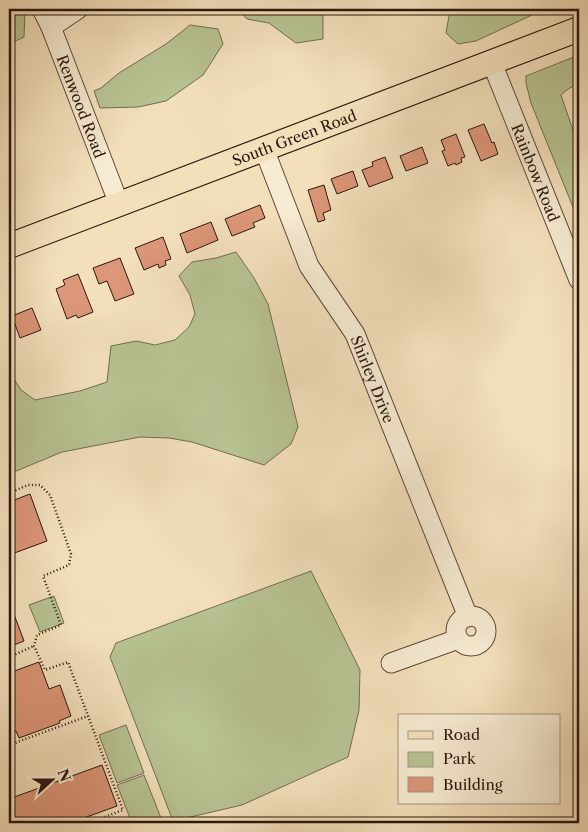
<svg xmlns="http://www.w3.org/2000/svg" width="588" height="832" font-family="'Libre Caslon Text',serif">
  <style>
    .green { fill: #b8c392; stroke: #726d50 }
    .building { fill: #dc9678; stroke: #2b170e }
    .lines { fill: none; stroke-linecap: round; stroke-linejoin: round }
    .minor-casing { stroke: #5d4939; stroke-width: 21 }
    .major-casing { stroke: #2b170e; stroke-width: 26 }
    .path { stroke: #2b170e; stroke-width: 2.5; stroke-dasharray: 1 2.5; stroke-linecap: butt }
    .minor { stroke: #f7ebd3; stroke-width: 19 }
    .major { stroke: #f3e0bb; stroke-width: 24 }
    .labels { text-anchor: middle; dominant-baseline: central; stroke-width: 4; stroke-linejoin: round; paint-order: stroke }
    .street-label { font-size: 15px; fill: #2b170e; stroke: #f7ebd3 }
  </style>
  <rect width="100%" height="100%" fill="#f3e0bb"/>
  <filter id="stains"><feTurbulence type="fractalNoise" baseFrequency=".004" numOctaves="4"/><feColorMatrix values="0 0 0 0 .2 0 0 0 0 .09 0 0 0 0 .02 0 0 0 .5 -.17"/></filter>
  <radialGradient id="worn" r=".72"><stop offset=".6" stop-color="#630" stop-opacity="0"/><stop offset="1" stop-color="#630" stop-opacity=".3"/></radialGradient>
  <path class="green" d="M9 9H23L25 11 24 37 9 44Z
    M238 9H327L323 13V39L296 43 269 23 247 19Z
    M456 9H532V15L476 41 458 44 446 33 449 16Z
    M190 25 218 29 223 44 203 75 166 101 138 107 100 108 94 91 101 88 119 73 166 44Z
    M579 55V83L568 89 561 95 579 148V222L531 103 526 83V76Z
    M236 252 254 278 268 304 298 427 291 444 264 465 192 442 169 438 140 437 62 452 9 474V371L21 390 35 400 80 391 107 382 111 346 136 341 155 345 175 340 189 327 195 314 190 295 179 276 192 262 216 258Z
    M311 571 360 670 359 710 348 757 242 805 173 821 110 657 116 643Z
    M54 596 64 623 40 632 29 605Z
    M126 725 144 773 117 783 99 735Z
    M144 775 163 823H132L117 785Z"/>
  <path class="building" d="M484 124 492 143 494 142 498 154 481 161 468 130Z
    M456 134 465 157 461 158 462 162 456 165 455 163 448 166 442 151 445 150 441 140Z
    M422 147 428 163 406 171 400 156Z
    M385 157 393 178 369 187 362 170 373 166 372 162Z
    M353 171 358 186 337 194 331 179Z
    M324 185 331 210 323 213 325 220 318 222 308 190Z
    M260 205 265 218 253 223 255 227 232 236 225 219Z
    M211 222 218 240 187 253 180 234Z
    M163 237 171 259 165 261 166 265 159 268 158 264 144 270 135 248Z
    M120 258 134 294 115 301 107 281 99 284 93 268Z
    M78 274 93 312 78 318 76 315 67 319 56 289 65 285 63 280Z
    M32 308 41 330 20 338 12 316Z
    M30 494 47 541 9 555V502Z
    M9 601 24 641 9 647Z
    M39 662 49 689 60 685 71 716 59 721 60 723 19 738 16 731 9 733V673Z
    M102 765 117 806 70 823H9V799Z"/>
  <g class="lines">
    <g class="minor-casing">
      <g id="minor">
        <path id="s1" d="M42 9 51 27 119 204"/>
        <path d="M51 27 78 9"/>
        <path id="s2" d="M492 63 579 280"/>
        <path id="s3" d="M264 149 309 266 355 334 468 617"/>
        <circle cx="471" cy="631" r="15"/>
        <path d="M391 663 458 639"/>
      </g>
    </g>
    <g class="major-casing">
      <g id="major">
        <path id="s4" d="M9 246 579 29"/>
      </g>
    </g>
    <path class="path" d="M9 493 28 485H40L50 495 71 554 69 565 43 576 61 625 37 635 34 646 45 670 68 662 123 810 89 823
      M9 657 34 646
      M9 745 88 716"/>
    <use href="#minor" class="minor"/>
    <use href="#major" class="major"/>
  </g>
  <g class="labels">
    <g class="street-label">
      <text stroke="none"><textPath href="#s1" startOffset="105">Renwood Road</textPath></text>
      <text stroke="none"><textPath href="#s4" startOffset="305">South Green Road</textPath></text>
      <text stroke="none"><textPath href="#s2" startOffset="118">Rainbow Road</textPath></text>
      <text stroke="none"><textPath href="#s3" startOffset="256">Shirley Drive</textPath></text>
    </g>
  </g>
  <rect width="588" height="832" fill="none" stroke="#f3e0bb" stroke-width="30"/>
  <rect x="10" y="10" width="568" height="812" fill="none" stroke="#2b170e" stroke-width="2.5"/>
  <rect x="15" y="15" width="558" height="802" fill="none" stroke="#2b170e"/>
  <rect x="398" y="714" width="162" height="90" fill="#f7ebd3" stroke="#a59684"/>
  <rect x="408" y="731" width="25" height="8" fill="#f3e0bb" stroke="#a59684"/>
  <text x="443" y="740" font-size="15" fill="#2b170e">Road</text>
  <rect x="408" y="752" width="25" height="15" fill="#b8c392" stroke="#a59684"/>
  <text x="443" y="764" font-size="15" fill="#2b170e">Park</text>
  <rect x="408" y="777" width="25" height="15" fill="#dc9678" stroke="#a59684"/>
  <text x="443" y="790" font-size="15" fill="#2b170e">Building</text>
  <g transform="translate(52 780) rotate(69)" stroke="#f7ebd3" stroke-width="4" paint-order="stroke">
  <path d="M0-4L9 19L0 12L-9 19Z" fill="#2b170e"/>
  <text y="-8" font-size="14" font-weight="bold" text-anchor="middle" fill="#2b170e">N</text>
  </g>
  <rect width="100%" height="100%" filter="url(#stains)"/>
  <rect width="100%" height="100%" fill="url(#worn)"/>
</svg>
